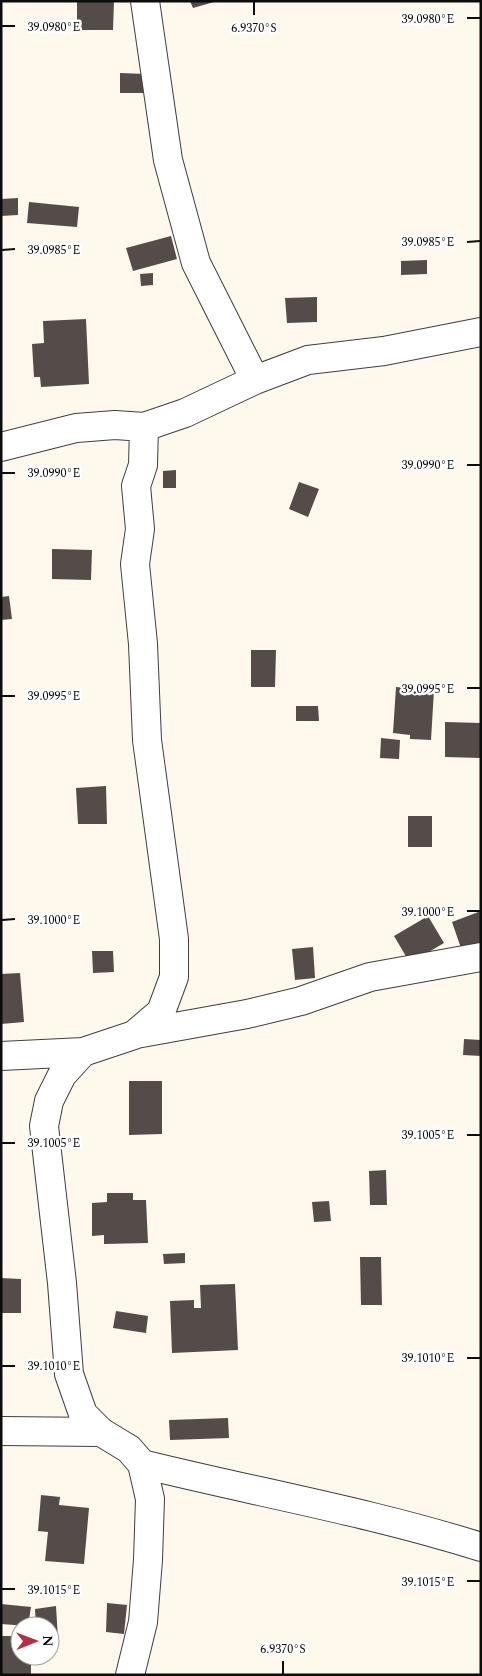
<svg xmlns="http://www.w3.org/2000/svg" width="482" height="1676" font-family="Spectral,serif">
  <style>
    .building { fill: #544c49 }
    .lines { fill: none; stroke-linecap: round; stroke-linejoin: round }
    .minor-casing { stroke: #3f3f3f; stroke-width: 30 }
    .minor { stroke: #fff; stroke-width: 28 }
    .ticks { fill: none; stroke: #0c0c0c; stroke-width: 2 }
    .ticks-label { font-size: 12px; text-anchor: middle; fill: #0c0c0c; stroke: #fff; stroke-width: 5; stroke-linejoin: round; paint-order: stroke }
  </style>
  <rect width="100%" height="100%" fill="#fef8ed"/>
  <path class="building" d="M77 1H114L113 30H77Z
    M190 1H214V2L193 8Z
    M120 73 146 74V93H120Z
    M18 198V215L1 216V199Z
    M29 202 79 207 77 227 27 223Z
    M171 236 177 259 133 271 126 248Z
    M427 260V274L401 275V261Z
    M153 273V285L141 286 140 274Z
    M317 297V322L287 323 285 298Z
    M86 319 89 384 41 387 40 377H34L32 344 44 343 43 321Z
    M176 470V488H163V471Z
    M299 482 319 489 308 517 289 509Z
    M52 549 92 550 91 580 52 579Z
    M9 596 12 619 1 620V597Z
    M251 650H276L275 687H251Z
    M396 687 434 690 431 740 410 739V735L393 733Z
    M296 706H318L319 721H296Z
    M445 722 481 723V758L445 757Z
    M381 738 400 740 399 759 380 758Z
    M106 786 107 824H78L76 788Z
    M408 816H432V847H408Z
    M481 911V948L463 954 452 922Z
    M428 916 444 943 410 963 394 936Z
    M313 947 315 978 295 980 292 949Z
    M92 951H113L114 972 93 973Z
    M20 973 24 1022 1 1024V974Z
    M464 1039 481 1040V1056L463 1055Z
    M129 1081H162V1134L129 1135Z
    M386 1170 387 1205H370L369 1171Z
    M107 1193H133V1200H146L148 1243 104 1244V1235L92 1236V1203L107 1202Z
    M329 1201 331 1221 314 1222 312 1202Z
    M185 1253V1263L164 1264 163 1254Z
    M360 1257H381L382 1305H361Z
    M1 1278 21 1279V1313H1Z
    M235 1284 238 1350 172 1353 170 1301 194 1300V1308H201L200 1285Z
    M116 1311 148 1316 146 1333 113 1328Z
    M228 1418 229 1438 170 1440 169 1420Z
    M41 1495 60 1497 59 1505 89 1508 84 1564 45 1561 48 1532 38 1531Z
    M107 1603 127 1605 124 1634 106 1632Z
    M1 1604 31 1607 28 1626 1 1624Z
    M56 1606 58 1639 50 1640V1626H36L35 1609Z
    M1 1636H20V1656H31V1675H1Z"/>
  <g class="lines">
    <g class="minor-casing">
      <path id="minor" d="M145 1 168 160 196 263 255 380
        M1 447 76 428 115 425 144 427 185 413 255 380 308 360 384 351 481 332
        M136 1034 247 1014 301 1001 370 977 481 957
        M1 1056 83 1052
        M1 1431 101 1432
        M142 1464C255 1492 370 1512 481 1547
        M130 1675 143 1622 148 1560 150 1499 142 1464 129 1449 101 1432 83 1414 69 1374 62 1283 44 1126 49 1101 62 1075 83 1052 134 1035 161 1012 174 977V939L147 740 143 644 135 564 140 529 136 486 143 465 144 427"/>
    </g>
    <use href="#minor" class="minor"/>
  </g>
  <path class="ticks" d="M254 2V15M467 18H480M2 26H15M467 242 480 241M2 250 15 249M467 465H480M2 473H15M467 688H480M2 696H15M467 911H480M2 920 15 919M467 1135H480M2 1143H15M467 1358H480M2 1366H15M467 1581H480M2 1589H15M283 1661V1674"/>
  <g class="ticks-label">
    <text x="428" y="23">39.0980°E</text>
    <text x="54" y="31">39.0980°E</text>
    <text x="254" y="32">6.9370°S</text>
    <text x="428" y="246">39.0985°E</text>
    <text x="54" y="254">39.0985°E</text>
    <text x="428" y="469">39.0990°E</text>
    <text x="54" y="477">39.0990°E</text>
    <text x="428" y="693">39.0995°E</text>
    <text x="54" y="700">39.0995°E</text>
    <text x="428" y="916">39.1000°E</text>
    <text x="54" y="924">39.1000°E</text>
    <text x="428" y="1139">39.1005°E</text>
    <text x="54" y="1147">39.1005°E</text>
    <text x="428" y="1362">39.1010°E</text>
    <text x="54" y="1370">39.1010°E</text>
    <text x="428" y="1586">39.1015°E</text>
    <text x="54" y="1594">39.1015°E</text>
    <text x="283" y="1653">6.9370°S</text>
  </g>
  <rect width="482" height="1676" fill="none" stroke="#0c0c0c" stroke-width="5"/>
  <g transform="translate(35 1641) rotate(89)"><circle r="24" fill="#ffffff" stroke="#9e9e9e"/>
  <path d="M0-4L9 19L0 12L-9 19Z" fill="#b22f45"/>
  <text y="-8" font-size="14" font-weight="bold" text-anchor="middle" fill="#0c0c0c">N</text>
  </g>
</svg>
